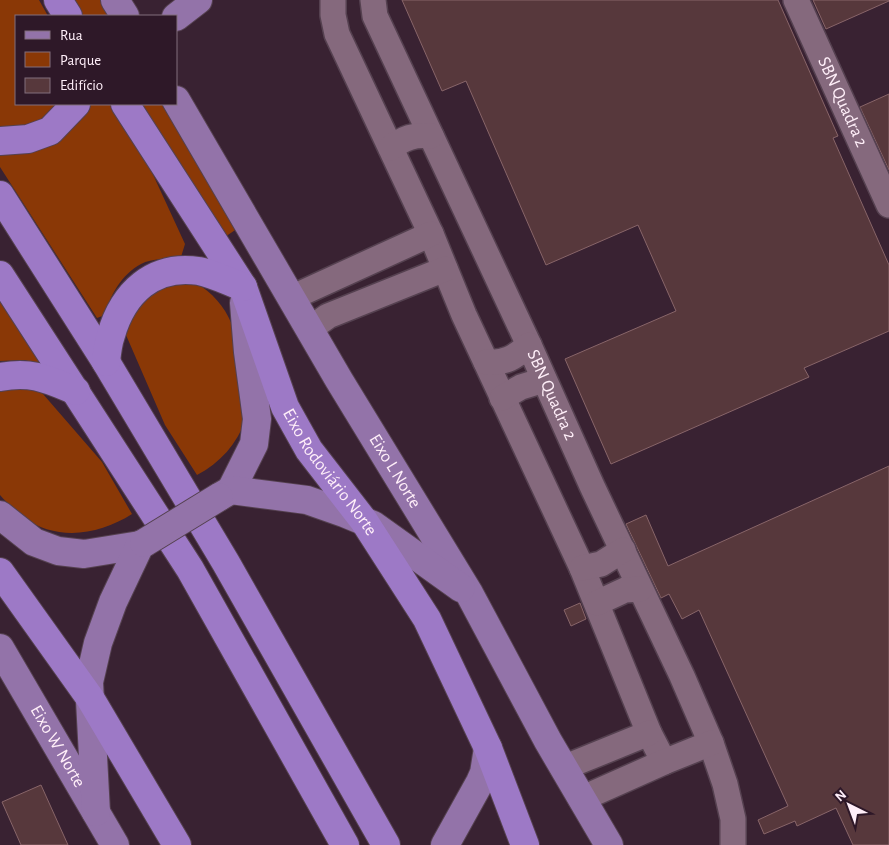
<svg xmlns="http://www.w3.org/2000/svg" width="889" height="845" font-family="'Alegreya Sans',sans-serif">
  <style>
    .green { fill: #8a3806 }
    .building { fill: #57383c; stroke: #886569 }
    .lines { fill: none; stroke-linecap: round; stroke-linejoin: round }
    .minor-casing { stroke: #554150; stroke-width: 28 }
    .major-casing { stroke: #554150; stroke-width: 30 }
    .highway-casing { stroke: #554150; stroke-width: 30 }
    .minor { stroke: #85697d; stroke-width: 25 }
    .major { stroke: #9373a9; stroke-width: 28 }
    .highway { stroke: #9d79c6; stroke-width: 28 }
    .major-bridge-casing { stroke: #554150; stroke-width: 30; stroke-linecap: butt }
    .major-bridge { stroke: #9373a9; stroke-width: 28 }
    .labels { text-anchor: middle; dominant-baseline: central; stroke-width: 4; stroke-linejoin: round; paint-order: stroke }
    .street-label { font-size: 18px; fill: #ffeff9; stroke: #2e1828 }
  </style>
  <rect width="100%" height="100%" fill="#392232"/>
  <path class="green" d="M0 0H39L48 16H16V104H61L47 120 20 128 0 130Z
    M71 0H101L110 16H82Z
    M85 104H114L138 142 185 244 181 257C169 259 152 258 141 264 122 274 110 295 105 315L97 318 0 167V150Z
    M138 104H162L214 191 238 228 225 237Z
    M194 282C232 303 239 339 245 379 246 388 250 400 249 409 249 412 247 416 246 419 237 444 220 463 197 475L165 425 126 335 125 326 146 288Z
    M0 301 43 366 25 360 0 361Z
    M0 382 35 388 43 394 102 462 132 514C99 535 57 542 23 517 15 510 7 503 0 495Z"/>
  <path class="building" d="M402 0H778L838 136 833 138 889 265V331L804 368 809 377 611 464 565 359 676 311 638 225 546 265 466 81 442 91Z
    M813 0H889V1L826 29Z
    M889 94V170L860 107Z
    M889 466V845H853L836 808 797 826 795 821 764 834 758 820 788 806 699 610 682 619 669 594 661 598 626 524 646 515 668 566Z
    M580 603 586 619 571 626 564 610Z
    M41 785 68 845H21L2 802Z"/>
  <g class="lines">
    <g class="minor-casing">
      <g id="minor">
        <path d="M333 0V15L337 34 431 234 464 315 582 568 649 733 664 762"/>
        <path id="s1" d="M373 0 375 16 529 345 592 486 682 676 711 743 725 784 733 819V845"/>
        <path id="s2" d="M796 0 889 205"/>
        <path d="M391 148C404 138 414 134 431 136"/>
        <path d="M291 298 431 234"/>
        <path d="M310 329 328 316 445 269"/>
        <path d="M486 362C505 364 515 357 529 345"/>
        <path d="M502 398 521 387 544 380"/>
        <path d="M582 568 601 564 623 550"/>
        <path d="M597 603 625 590 640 589"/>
        <path d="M563 768 649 733"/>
        <path d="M581 799 664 762 711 743"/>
      </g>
    </g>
    <g class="major-casing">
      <g id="major">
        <path d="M115 0 125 16"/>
        <path d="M176 17 198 0"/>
        <path id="s3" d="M176 100 339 380 469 593 548 741 609 845"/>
        <path d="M231 490 254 444 257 419 248 352 244 303"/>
        <path d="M219 497 231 490 307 500 344 513 373 525 461 588"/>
        <path d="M0 515 34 542 58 551 84 554 140 545"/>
        <path id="s4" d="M0 648 115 845"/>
        <path d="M96 812 89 682 98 643 113 602 140 545 144 543"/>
        <path d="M445 845 480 782 484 773 488 748"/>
      </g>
    </g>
    <g class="highway-casing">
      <g id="highway">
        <path d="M58 0 68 16"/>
        <path id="s5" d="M125 104 243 287 285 407 309 450 364 521 427 619 488 748 525 845"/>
        <path d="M0 141 28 139 50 131 76 104"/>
        <path d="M0 195 106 362 226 563 386 845"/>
        <path d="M0 275 190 569 345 845"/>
        <path d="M106 362C107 353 108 343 111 335 123 293 153 264 199 271 214 274 229 282 243 287"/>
        <path d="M0 377C32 371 47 379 76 391"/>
        <path d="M0 572 90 698 177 845"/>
      </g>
    </g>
    <use href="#minor" class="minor"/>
    <use href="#major" class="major"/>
    <use href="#highway" class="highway"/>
    <g class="major-bridge-casing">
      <path id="major-bridge" d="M144 543 219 497"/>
    </g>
    <use href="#major-bridge" class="major-bridge"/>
  </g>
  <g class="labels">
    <g class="street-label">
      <text stroke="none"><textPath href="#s2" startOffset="112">SBN Quadra 2</textPath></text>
      <text stroke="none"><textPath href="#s1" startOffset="434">SBN Quadra 2</textPath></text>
      <text stroke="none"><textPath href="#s5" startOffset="424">Eixo Rodoviário Norte</textPath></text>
      <text stroke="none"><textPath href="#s3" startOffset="431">Eixo L Norte</textPath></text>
      <text stroke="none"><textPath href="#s4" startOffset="114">Eixo W Norte</textPath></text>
    </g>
  </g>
  <rect x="15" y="15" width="162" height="90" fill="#2e1828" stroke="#826e7c"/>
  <rect x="25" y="31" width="25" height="8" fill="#9373a9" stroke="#826e7c"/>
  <text x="60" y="40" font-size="15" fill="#ffeff9">Rua</text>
  <rect x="25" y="52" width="25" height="15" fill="#8a3806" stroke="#826e7c"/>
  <text x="60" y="65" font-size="15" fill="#ffeff9">Parque</text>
  <rect x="25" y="78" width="25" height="15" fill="#57383c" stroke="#826e7c"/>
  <text x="60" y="90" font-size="15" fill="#ffeff9">Edifício</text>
  <g transform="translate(849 805) rotate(318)" stroke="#2e1828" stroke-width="4" paint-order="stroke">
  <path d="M0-4L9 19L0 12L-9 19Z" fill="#ffeff9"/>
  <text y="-8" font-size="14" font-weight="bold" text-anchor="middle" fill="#ffeff9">N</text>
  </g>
</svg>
